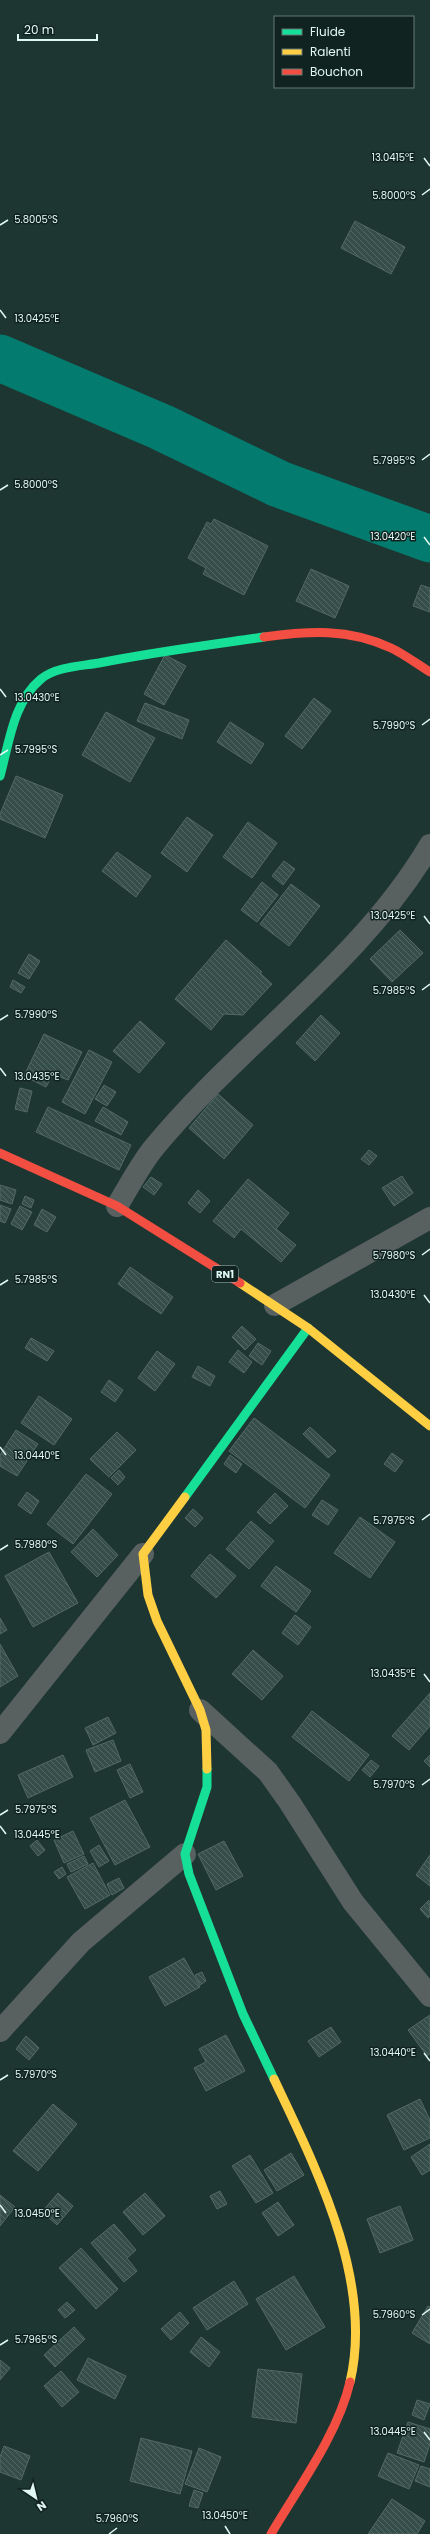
<svg xmlns="http://www.w3.org/2000/svg" width="430" height="2534" font-family="Poppins,sans-serif">
  <style>
    .lines { fill: none; stroke-linecap: round; stroke-linejoin: round }
    .river { stroke: #037c6f; stroke-width: 47 }
    .building { fill: url(#building-back-hatch); stroke: #546864 }
    .street { stroke: #596160; stroke-width: 22 }
    .fast { stroke: #16e098; stroke-width: 9 }
    .slow { stroke: #ffcf43; stroke-width: 9 }
    .jam { stroke: #f24e42; stroke-width: 9 }
    .ticks { fill: none; stroke: #e1f9f4; stroke-width: 1.5 }
    .labels { text-anchor: middle; dominant-baseline: central; stroke-width: 3; stroke-linejoin: round; paint-order: stroke }
    .shield { fill: #112320; stroke: #a3b9b4; stroke-width: 1 }
    .shield-label { font-size: 10px; font-weight: bold; fill: #e1f9f4 }
    .ticks-label { font-size: 10px; text-anchor: middle; fill: #e1f9f4; stroke: #112320; stroke-width: 3; stroke-linejoin: round; paint-order: stroke }
  </style>
  <defs>
    <pattern id="building-back-hatch" width="6" height="6" patternUnits="userSpaceOnUse"><rect width="6" height="6" fill="#364e4a"/><path d="M-1 5l2 2M0 0l6 6M5-1l2 2" fill="none" stroke="#536865"/></pattern>
  </defs>
  <rect width="100%" height="100%" fill="#1e3632"/>
  <g class="lines">
    <path class="river" d="M0 358 161 427 279 484 430 539"/>
  </g>
  <path class="building" d="M355 221 405 247 391 274 341 248Z
    M214 519 268 546 244 595 203 574 206 568 188 558 207 522 211 524Z
    M311 569 349 586 335 618 296 601Z
    M421 585 430 588V612L413 606Z
    M165 655 186 666 164 705 144 694Z
    M314 698 331 711 302 749 285 736Z
    M145 703 189 720 182 739 137 721Z
    M106 712 155 738 130 782 82 755Z
    M230 722 264 744 251 764 217 742Z
    M16 776 63 795 45 838 0 819V814Z
    M187 817 213 835 187 872 161 853Z
    M248 822 277 843 252 878 223 857Z
    M117 852 151 876 136 897 102 871Z
    M284 861 295 869 283 885 272 876Z
    M262 882 278 895 257 922 241 910Z
    M291 884 320 906 289 946 260 924Z
    M400 930 423 953 392 982 370 959Z
    M226 940 262 972 260 973 272 984 243 1015 224 1014 211 1030 175 999Z
    M29 954 40 961 29 979 18 973Z
    M13 980 25 987 21 993 10 987Z
    M321 1015 340 1033 315 1061 296 1043Z
    M140 1021 165 1043 139 1073 113 1051Z
    M44 1034 82 1052 68 1080 53 1074 46 1087 24 1076Z
    M89 1050 112 1062 85 1114 62 1102Z
    M104 1085 116 1092 107 1106 95 1099Z
    M20 1088 32 1091 27 1112 15 1109Z
    M218 1094 253 1125 224 1159 189 1128Z
    M48 1107 131 1145 119 1170 36 1132Z
    M103 1107 128 1122 121 1135 95 1121Z
    M369 1150 377 1156 369 1165 361 1159Z
    M402 1176 413 1193 394 1206 382 1188Z
    M151 1177 162 1184 154 1195 143 1187Z
    M248 1179 289 1213 276 1229 296 1245 281 1262 241 1229 234 1238 213 1221Z
    M0 1185 16 1190 12 1204 0 1200Z
    M198 1190 210 1201 200 1213 188 1203Z
    M25 1196 34 1200 31 1208 22 1204Z
    M0 1205 11 1209 5 1223 0 1221Z
    M20 1206 32 1212 22 1230 11 1224Z
    M42 1209 56 1217 47 1232 34 1225Z
    M130 1267 173 1297 161 1314 118 1284Z
    M242 1326 256 1339 245 1350 232 1337Z
    M31 1338 54 1351 47 1361 25 1348Z
    M258 1343 271 1351 262 1365 249 1356Z
    M238 1350 252 1362 244 1373 229 1362Z
    M157 1351 175 1364 155 1391 138 1378Z
    M198 1366 215 1376 210 1386 192 1377Z
    M109 1380 123 1390 115 1402 101 1392Z
    M39 1396 72 1419 54 1445 21 1423Z
    M254 1418 330 1475 305 1508 229 1451Z
    M310 1427 336 1451 328 1458 303 1434Z
    M16 1430 38 1444 17 1476 0 1466V1455Z
    M117 1432 136 1450 109 1477 90 1459Z
    M392 1453 403 1461 395 1472 384 1464Z
    M230 1455 242 1464 236 1473 224 1464Z
    M119 1470 125 1477 118 1485 111 1478Z
    M86 1474 112 1494 73 1544 47 1524Z
    M27 1492 39 1501 31 1514 18 1505Z
    M275 1493 288 1506 270 1524 257 1512Z
    M322 1500 338 1510 328 1525 312 1515Z
    M193 1509 203 1518 195 1527 185 1518Z
    M360 1517 395 1542 370 1578 334 1553Z
    M251 1521 274 1541 249 1569 226 1549Z
    M93 1529 118 1555 97 1577 71 1552Z
    M49 1552 78 1603 33 1627 5 1576Z
    M210 1554 236 1576 216 1598 191 1576Z
    M276 1566 311 1591 296 1612 261 1586Z
    M295 1615 311 1627 298 1645 282 1633Z
    M0 1618 7 1630 0 1634Z
    M0 1644 18 1676 0 1687Z
    M253 1650 283 1676 262 1700 232 1674Z
    M430 1693V1726L409 1750 392 1736Z
    M312 1711 369 1755 349 1781 292 1737Z
    M108 1717 116 1733 93 1745 85 1728Z
    M113 1740 121 1761 95 1772 86 1750Z
    M63 1755 73 1777 28 1798 18 1775Z
    M430 1755V1767L424 1761Z
    M371 1760 379 1766 370 1777 362 1770Z
    M130 1764 143 1792 130 1798 117 1770Z
    M125 1800 150 1847 115 1865 90 1818Z
    M73 1831 84 1854 64 1863 54 1840Z
    M37 1840 45 1850 38 1856 30 1846Z
    M224 1841 243 1876 216 1890 198 1854Z
    M99 1845 109 1861 99 1867 90 1851Z
    M430 1855V1886L416 1875Z
    M84 1856 88 1864 71 1872 67 1864Z
    M93 1863 110 1895 85 1909 67 1877Z
    M62 1867 66 1874 59 1879 54 1872Z
    M119 1878 124 1888 112 1895 107 1884Z
    M429 1900 430 1916 428 1918 420 1909Z
    M184 1958 200 1987 165 2006 149 1977Z
    M202 1972 206 1981 200 1985 195 1975Z
    M430 2015V2054L427 2056 408 2030Z
    M331 2027 341 2042 319 2057 308 2041Z
    M226 2035 245 2071 206 2091 194 2068 206 2062 199 2049Z
    M26 2036 39 2048 29 2060 16 2049Z
    M420 2099 430 2120V2138L404 2150 387 2115Z
    M53 2104 77 2124 38 2171 13 2151Z
    M430 2144V2170L422 2175 411 2157Z
    M291 2153 304 2175 277 2191 264 2170Z
    M250 2155 273 2193 256 2203 232 2166Z
    M220 2191 227 2204 217 2209 210 2196Z
    M58 2193 73 2206 57 2225 42 2212Z
    M145 2193 165 2216 143 2235 123 2212Z
    M0 2195 15 2207 0 2226Z
    M278 2202 294 2225 278 2236 262 2213Z
    M400 2206 413 2240 380 2253 367 2219Z
    M114 2224 136 2250 127 2258 137 2271 124 2282 91 2243Z
    M81 2248 118 2289 96 2309 59 2268Z
    M294 2276 325 2327 286 2350 256 2299Z
    M234 2281 248 2304 207 2330 193 2308Z
    M67 2302 75 2310 65 2318 58 2310Z
    M428 2306 430 2307V2344L412 2333Z
    M180 2312 189 2323 171 2340 161 2329Z
    M74 2327 85 2339 55 2367 44 2355Z
    M201 2337 220 2352 209 2367 190 2352Z
    M88 2358 126 2376 115 2399 77 2380Z
    M0 2360 10 2368 0 2380Z
    M258 2369 302 2374 296 2423 252 2417Z
    M61 2371 79 2392 62 2407 44 2386Z
    M417 2400 430 2404 424 2420 412 2415Z
    M408 2422 430 2429V2444L424 2462 397 2453Z
    M141 2438 192 2451 180 2494 130 2481Z
    M4 2446 30 2456 21 2480 0 2472V2457Z
    M199 2448 221 2457 207 2492 185 2484Z
    M388 2453 419 2465 409 2489 378 2476Z
    M421 2466 430 2469V2487L415 2481Z
    M194 2490 203 2493 198 2508 189 2506Z
    M392 2499 425 2521 417 2534H368Z"/>
  <g class="lines">
    <path class="street" d="M117 1206C128 1188 139 1167 152 1150 239 1043 359 965 430 845
      M275 1305 430 1218
      M200 1710 268 1772 290 1803 353 1902 430 1996
      M0 1733 143 1554
      M0 2031 81 1942 185 1854"/>
    <path class="fast" d="M0 776C9 744 13 702 41 679 55 667 81 666 99 663 154 652 209 645 264 637
      M185 1497 308 1328
      M207 1769V1787L185 1854 189 1874 243 2014 274 2079"/>
    <path class="slow" d="M240 1283 308 1328 430 1426
      M185 1497 143 1554 148 1595 157 1621 200 1710 206 1730 207 1769
      M274 2079C316 2168 374 2281 350 2382"/>
    <path class="jam" d="M264 637C309 631 348 628 391 648 404 654 417 664 430 672
      M0 1153 117 1206 240 1283
      M271 2534C298 2488 338 2434 350 2382"/>
  </g>
  <path class="ticks" d="M424 158 430 166M422 195 430 189M0 225 8 220M0 310 6 318M422 460 430 454M0 490 8 485M424 537 430 545M0 689 6 697M422 725 430 719M0 755 8 750M424 916 430 924M422 990 430 984M0 1020 8 1015M0 1068 6 1076M422 1255 430 1249M0 1285 8 1280M424 1295 430 1303M0 1447 6 1455M422 1520 430 1514M0 1550 8 1545M424 1674 430 1682M422 1785 430 1779M0 1815 8 1810M0 1826 6 1834M424 2053 430 2061M0 2080 8 2075M0 2205 6 2213M422 2315 430 2309M0 2345 8 2340M424 2432 430 2440M225 2526 230 2534M109 2534 117 2528"/>
  <g class="labels">
    <rect class="shield" x="212" y="1266" width="26" height="16" rx="3"/>
    <g class="shield-label">
      <text x="225" y="1274">RN1</text>
    </g>
  </g>
  <g class="ticks-label">
    <text x="393" y="161">13.0415°E</text>
    <text x="394" y="199">5.8000°S</text>
    <text x="36" y="223">5.8005°S</text>
    <text x="37" y="322">13.0425°E</text>
    <text x="394" y="464">5.7995°S</text>
    <text x="36" y="488">5.8000°S</text>
    <text x="393" y="540">13.0420°E</text>
    <text x="37" y="701">13.0430°E</text>
    <text x="394" y="729">5.7990°S</text>
    <text x="36" y="753">5.7995°S</text>
    <text x="393" y="919">13.0425°E</text>
    <text x="394" y="994">5.7985°S</text>
    <text x="36" y="1018">5.7990°S</text>
    <text x="37" y="1080">13.0435°E</text>
    <text x="394" y="1259">5.7980°S</text>
    <text x="36" y="1283">5.7985°S</text>
    <text x="393" y="1298">13.0430°E</text>
    <text x="37" y="1459">13.0440°E</text>
    <text x="394" y="1524">5.7975°S</text>
    <text x="36" y="1548">5.7980°S</text>
    <text x="393" y="1677">13.0435°E</text>
    <text x="394" y="1788">5.7970°S</text>
    <text x="36" y="1813">5.7975°S</text>
    <text x="37" y="1838">13.0445°E</text>
    <text x="393" y="2056">13.0440°E</text>
    <text x="36" y="2078">5.7970°S</text>
    <text x="37" y="2217">13.0450°E</text>
    <text x="394" y="2318">5.7960°S</text>
    <text x="36" y="2343">5.7965°S</text>
    <text x="393" y="2435">13.0445°E</text>
    <text x="225" y="2519">13.0450°E</text>
    <text x="117" y="2522">5.7960°S</text>
  </g>
  <rect x="274" y="16" width="140" height="72" fill="#112320" stroke="#647975"/>
  <rect x="282" y="29" width="20" height="6" fill="#16e098" stroke="#647975"/>
  <text x="310" y="36" font-size="12" fill="#e1f9f4">Fluide</text>
  <rect x="282" y="49" width="20" height="6" fill="#ffcf43" stroke="#647975"/>
  <text x="310" y="56" font-size="12" fill="#e1f9f4">Ralenti</text>
  <rect x="282" y="69" width="20" height="6" fill="#f24e42" stroke="#647975"/>
  <text x="310" y="76" font-size="12" fill="#e1f9f4">Bouchon</text>
  <g transform="translate(36 2498) rotate(145)" stroke="#112320" stroke-width="3" paint-order="stroke">
  <path d="M0-3L7 15L0 10L-7 15Z" fill="#e1f9f4"/>
  <text y="-6" font-size="11" font-weight="bold" text-anchor="middle" fill="#e1f9f4">N</text>
  </g>
  <path d="M18 34v6h79v-6" fill="none" stroke="#e1f9f4" stroke-width="2"/>
  <text x="24" y="34" font-size="12" fill="#e1f9f4" stroke="#112320" stroke-width="3" paint-order="stroke">20 m</text>
</svg>
